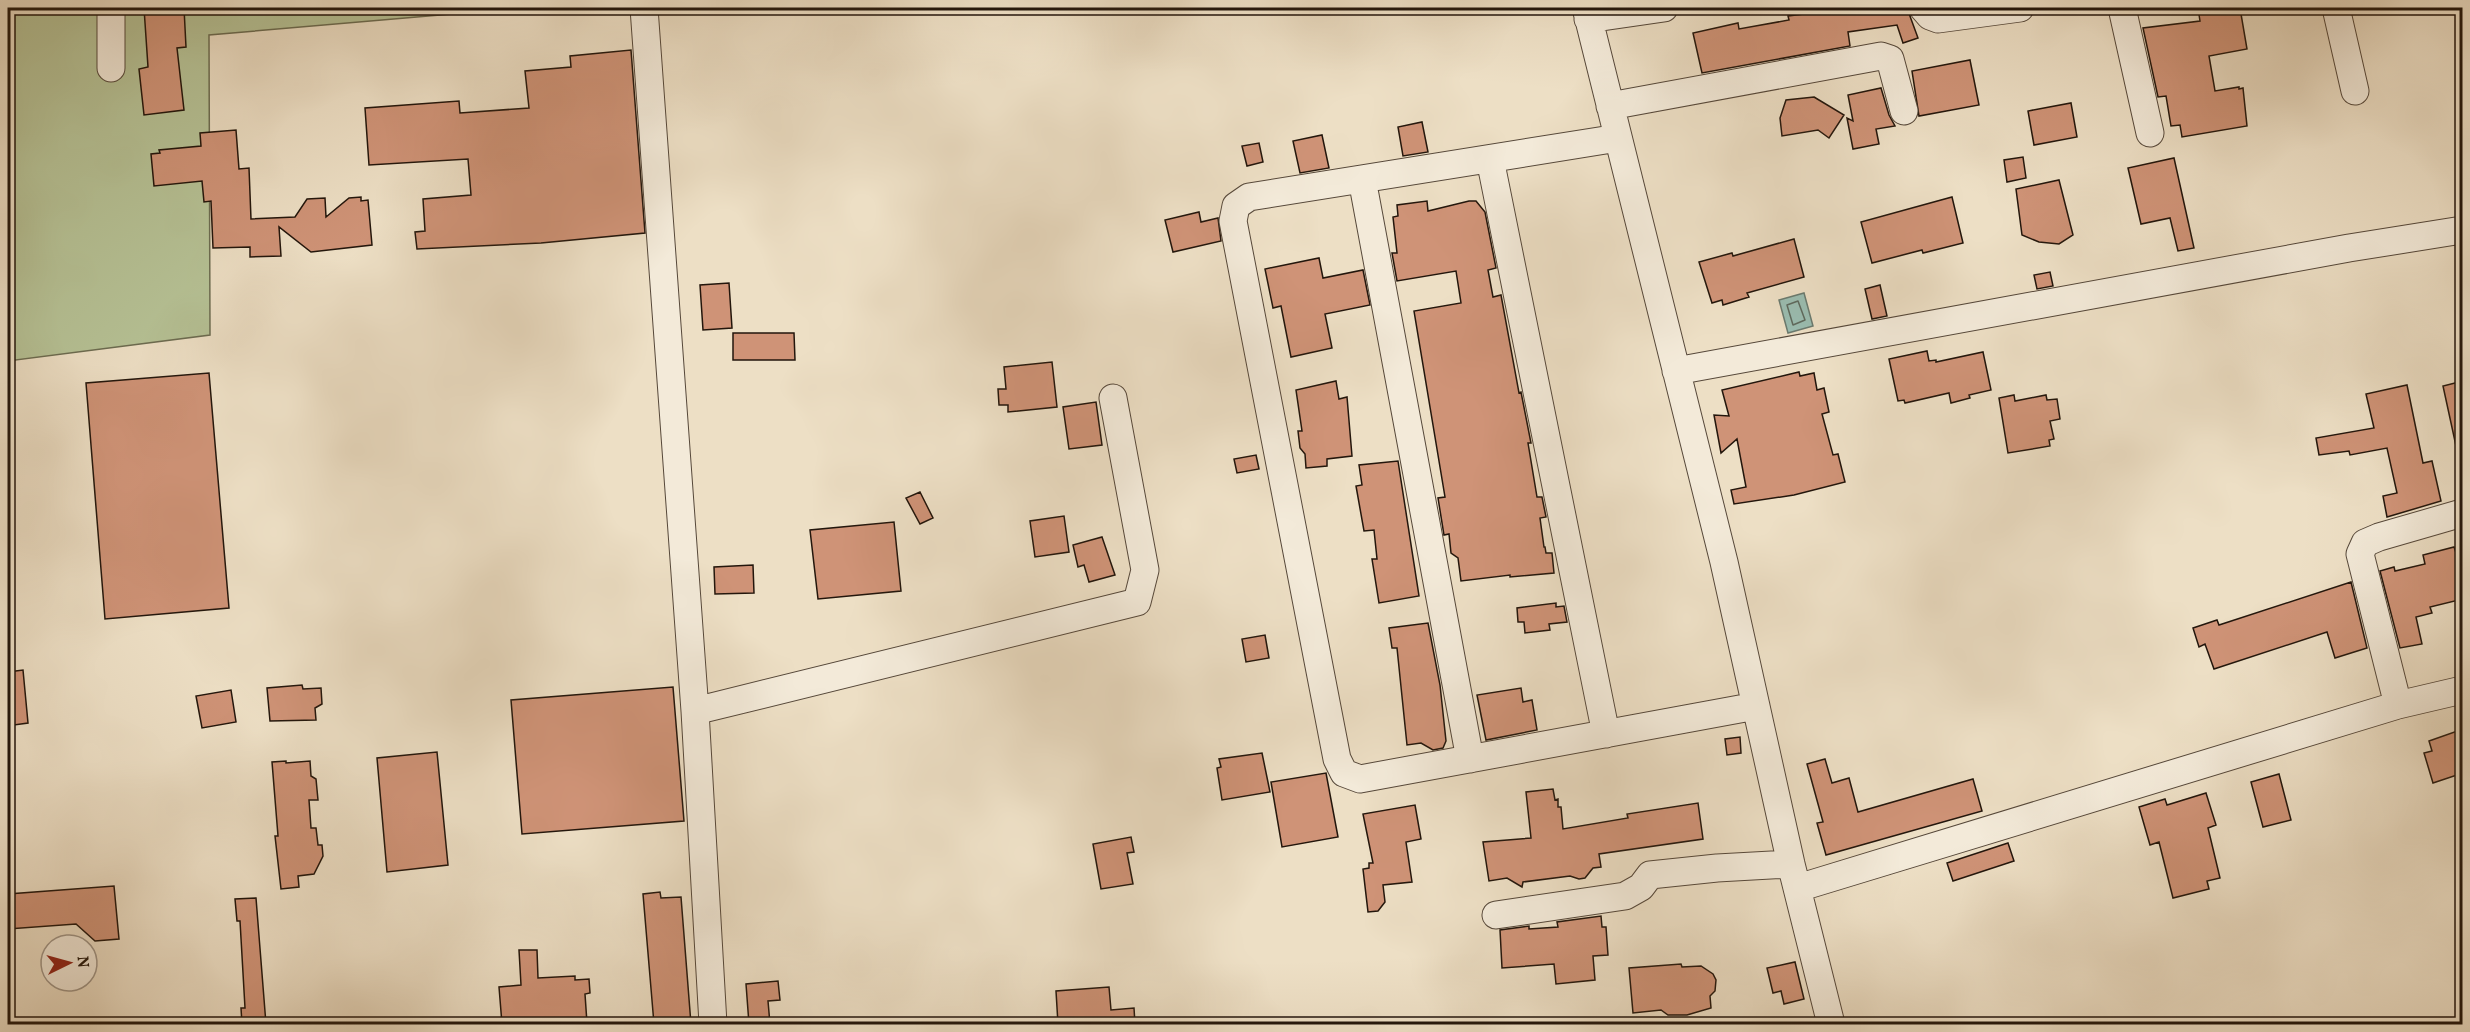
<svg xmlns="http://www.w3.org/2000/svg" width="2470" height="1032" font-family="Vollkorn,serif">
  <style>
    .green { fill: #b6c296; stroke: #6c6c51; stroke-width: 1.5 }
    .water { fill: #9abdb1; stroke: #6a7a6f; stroke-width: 1.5 }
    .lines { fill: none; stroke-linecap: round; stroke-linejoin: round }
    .shore { stroke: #5e6a5e; stroke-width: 1.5 }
    .building { fill: #cf9377; stroke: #23160c; stroke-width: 1.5 }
    .minor-casing { stroke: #56483a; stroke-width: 29 }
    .minor { stroke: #f3ead9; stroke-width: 27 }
  </style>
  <rect width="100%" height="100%" fill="#eddfc5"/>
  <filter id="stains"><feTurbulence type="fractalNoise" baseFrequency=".00333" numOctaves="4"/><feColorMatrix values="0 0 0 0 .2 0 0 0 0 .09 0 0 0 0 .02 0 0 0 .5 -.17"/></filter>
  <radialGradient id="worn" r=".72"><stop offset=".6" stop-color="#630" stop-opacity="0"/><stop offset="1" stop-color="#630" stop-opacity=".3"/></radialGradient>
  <path class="green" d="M8 8H522L209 35 210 335 8 361Z"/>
  <path class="water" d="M1804 293 1813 326 1788 333 1779 300Z"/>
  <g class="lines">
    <path class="shore" d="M1798 301 1805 320 1793 325 1787 305Z"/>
  </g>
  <path class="building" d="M144 8H184L186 47 177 48 184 110 144 115 139 69 148 67Z
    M1853 8H1907L1918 38 1903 43 1897 25 1848 32 1850 46 1702 73 1693 33 1738 23 1739 29 1789 20 1788 16Z
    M2198 8H2240L2247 49 2209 56 2215 91 2239 87V89L2243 88 2247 126 2182 137 2180 125 2171 126 2166 96 2158 97 2143 28 2200 21Z
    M631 50 645 233 541 243 417 249 415 232 425 231 423 199 471 195 468 159 369 165 365 108 459 101 460 113 529 108 525 71 571 67 570 56Z
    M1970 60 1979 105 1919 116 1912 71Z
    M1881 88 1889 115 1895 126 1876 129 1879 144 1853 149 1847 118 1853 121 1848 95Z
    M1814 97 1844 115 1829 138 1818 130 1782 136 1780 118 1786 100Z
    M2071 103 2077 137 2034 145 2028 111Z
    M1422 122 1428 152 1403 156 1398 127Z
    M236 130 239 169 249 168 251 219 295 217 307 199 325 198 326 217 349 198 361 197V201L368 200 372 245 311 252 279 227 281 256 250 257V247L213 248 211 201 204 202 202 181 154 186 151 154 160 153 159 150 201 146 200 133Z
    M1322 135 1329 168 1300 173 1293 141Z
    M1259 143 1263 162 1247 166 1242 146Z
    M2023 157 2026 178 2007 182 2004 160Z
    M2174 158 2194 248 2178 251 2170 218 2141 224 2128 168Z
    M2059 180 2073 235 2059 244 2039 242 2022 235 2016 189Z
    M1952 197 1963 243 1923 253 1922 250 1872 263 1861 222Z
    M1427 201 1428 211 1469 201H1476L1485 212 1496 268 1488 270 1493 297 1501 295 1519 393 1521 392 1531 443H1528L1537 497H1542L1546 517 1540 518 1544 547H1545L1546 553H1552L1554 573 1510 577V575L1461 581 1458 558 1451 553 1449 534 1444 535 1438 498 1445 497 1414 311 1461 303 1456 271 1397 281 1392 253H1397L1393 217 1398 216 1397 205Z
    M1199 212 1201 222 1218 218 1221 241 1173 252 1165 220Z
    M1794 239 1804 277 1747 293 1749 297 1723 305 1722 300 1712 303 1699 262 1732 253 1733 256Z
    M1319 258 1323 278 1363 270 1370 305 1325 314 1332 348 1291 357 1281 306 1273 308 1265 269Z
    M2050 272 2053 286 2037 289 2034 275Z
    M729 283 732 328 703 330 700 285Z
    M1880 285 1887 316 1872 319 1865 289Z
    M733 333H794L795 360H733Z
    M1927 351 1929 361 1936 360V362L1983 352 1991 390 1969 395 1970 398 1951 403 1949 393 1905 403 1904 400 1898 401 1889 359Z
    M1052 362 1057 407 1008 412V405H999L998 389H1006L1004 367Z
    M1799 372 1800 376 1814 373 1817 390 1824 388 1829 412 1822 414 1833 455 1838 454 1845 482 1794 495 1734 504 1731 490 1746 487 1737 439 1721 453 1714 415 1729 416 1722 390Z
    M209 373 229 608 105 619 86 383Z
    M1336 381 1339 399 1347 397 1352 456 1327 459V466L1306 468 1305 454 1300 448 1298 431H1302L1296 390Z
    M2463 381V446H2456L2443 386Z
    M2407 385 2423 463 2432 461 2441 501 2387 517 2383 496 2397 493 2387 448 2350 455 2349 451 2319 455 2316 438 2374 428 2366 394Z
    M2014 395 2015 401 2046 395 2047 400 2057 399 2060 419 2050 421 2054 439 2049 440 2050 446 2008 453 1999 398Z
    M1096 402 1102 445 1069 449 1063 407Z
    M1256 455 1259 469 1237 473 1234 459Z
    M1398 461 1419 596 1379 603 1372 559H1377L1374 530 1364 531 1356 486 1362 485 1359 465Z
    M920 492 933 518 920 524 906 498Z
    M1064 516 1069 552 1035 557 1030 521Z
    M894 522 901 591 818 599 810 530Z
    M1102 537 1115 575 1089 582 1084 565 1078 567 1073 545Z
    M2454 547 2463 573V599L2430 607 2432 613 2416 617 2422 644 2400 648 2380 571 2394 567 2395 571 2425 564 2423 555Z
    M753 565 754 593 715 594 714 567Z
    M2351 582 2367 648 2335 658 2327 632 2214 669 2205 644 2199 647 2193 628 2217 620 2219 625Z
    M1556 603V607L1564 606 1567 622 1549 624 1550 630 1525 633 1524 622H1518L1517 608Z
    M1428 623 1440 685 1446 741 1443 748 1433 750 1421 743 1407 745 1397 648H1392L1389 628Z
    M1265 635 1269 658 1246 662 1242 639Z
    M23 670 28 723 14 725 8 672Z
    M302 685 303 689 321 688 322 704 315 708 316 720 270 721 267 688Z
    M673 687 684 821 522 834 511 700Z
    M1521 688 1523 702 1532 700 1537 730 1486 740 1477 695Z
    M231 690 236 722 202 728 196 696Z
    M2463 729V773L2433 783 2424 753 2432 751 2429 741Z
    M1740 737 1741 753 1727 755 1725 739Z
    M437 752 448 865 387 872 377 758Z
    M1262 753 1270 792 1222 800 1217 768 1221 767 1219 759Z
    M1825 759 1832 783 1849 778 1858 812 1973 779 1982 811 1826 855 1817 823 1823 822 1807 764Z
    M286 761V763L310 761 311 776 316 779 318 800H309L311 828H316L318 845H322L323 856 314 874 298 876 299 887 281 889 275 836H278L272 762Z
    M1326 773 1338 837 1282 847 1271 782Z
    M2279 774 2291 820 2263 827 2251 782Z
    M1553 789 1555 800 1558 799V807H1561L1563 829 1628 818 1627 814 1698 803 1703 839 1599 854 1601 867 1593 868 1585 878 1579 879 1570 876 1523 882 1522 887 1507 878 1489 881 1483 842 1531 838 1526 792Z
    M2206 793 2216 825 2208 828 2220 878 2207 881 2209 889 2173 898 2159 842 2150 845 2139 807 2165 799 2167 805Z
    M1415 805 1421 839 1406 842 1412 882 1383 885 1385 902 1378 911 1368 912 1363 869 1369 868V863H1373L1363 814Z
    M1131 837 1134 852 1127 853 1133 884 1101 889 1093 844Z
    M2008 843 2014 861 1953 881 1947 863Z
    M114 886 119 939 95 941 76 924 8 929V894Z
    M660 892 661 898 681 897 691 1024H654L643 894Z
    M256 898 266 1024H242L241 1008H245L240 921H237L235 899Z
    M1601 916 1602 927H1606L1608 955 1593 956 1595 980 1556 984 1554 964 1502 968 1500 930 1529 926V929L1558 927 1557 922Z
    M519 950H537L538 978 575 976V980L589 979 590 993 585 994 587 1023 502 1024 499 987 521 985Z
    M1795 962 1804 999 1784 1004 1781 991 1773 993 1767 968Z
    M1681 964 1682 967 1701 966 1713 974 1716 980 1715 991 1710 996 1711 1008 1687 1015H1668L1661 1010 1633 1013 1629 968Z
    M778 981 780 1000 768 1001 770 1024H749L746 984Z
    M1109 987 1111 1010 1134 1008 1135 1024H1058L1056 991Z"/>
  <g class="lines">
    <g class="minor-casing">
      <path id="minor" d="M111 8V68
        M644 8 695 711 713 1024
        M1586 8 1724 562 1791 864 1831 1024
        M1923 8 1930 16 1938 19 2020 8
        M2122 8 2150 133
        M2336 8 2355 91
        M1588 19 1664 8
        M1610 106 1881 56 1890 59 1904 111
        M1618 138 1249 197 1236 206 1233 221 1337 759 1344 773 1360 779 1756 706
        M1490 159 1606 734
        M1362 179 1470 759
        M1676 371 2349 248 2462 230
        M2398 705 2360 554 2365 543 2379 537 2462 513
        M695 711 1137 602 1145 570 1113 398
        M1798 888 2398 705 2462 690
        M1496 915 1625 896 1641 887 1650 875 1717 868 1791 864"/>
    </g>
    <use href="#minor" class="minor"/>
  </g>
  <rect width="2470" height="1032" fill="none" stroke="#eddfc5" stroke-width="30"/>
  <rect x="9" y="9" width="2452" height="1014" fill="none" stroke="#23160c" stroke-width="3"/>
  <rect x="15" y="15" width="2440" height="1002" fill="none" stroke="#23160c" stroke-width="1.5"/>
  <g transform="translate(69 963) rotate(85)"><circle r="28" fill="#f3ead9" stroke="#a09587" stroke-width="1.5"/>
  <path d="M0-4.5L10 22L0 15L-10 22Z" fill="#8f2418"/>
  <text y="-9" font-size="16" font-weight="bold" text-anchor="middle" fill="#23160c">N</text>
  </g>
  <rect width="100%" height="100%" filter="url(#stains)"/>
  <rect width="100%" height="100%" fill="url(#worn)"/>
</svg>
